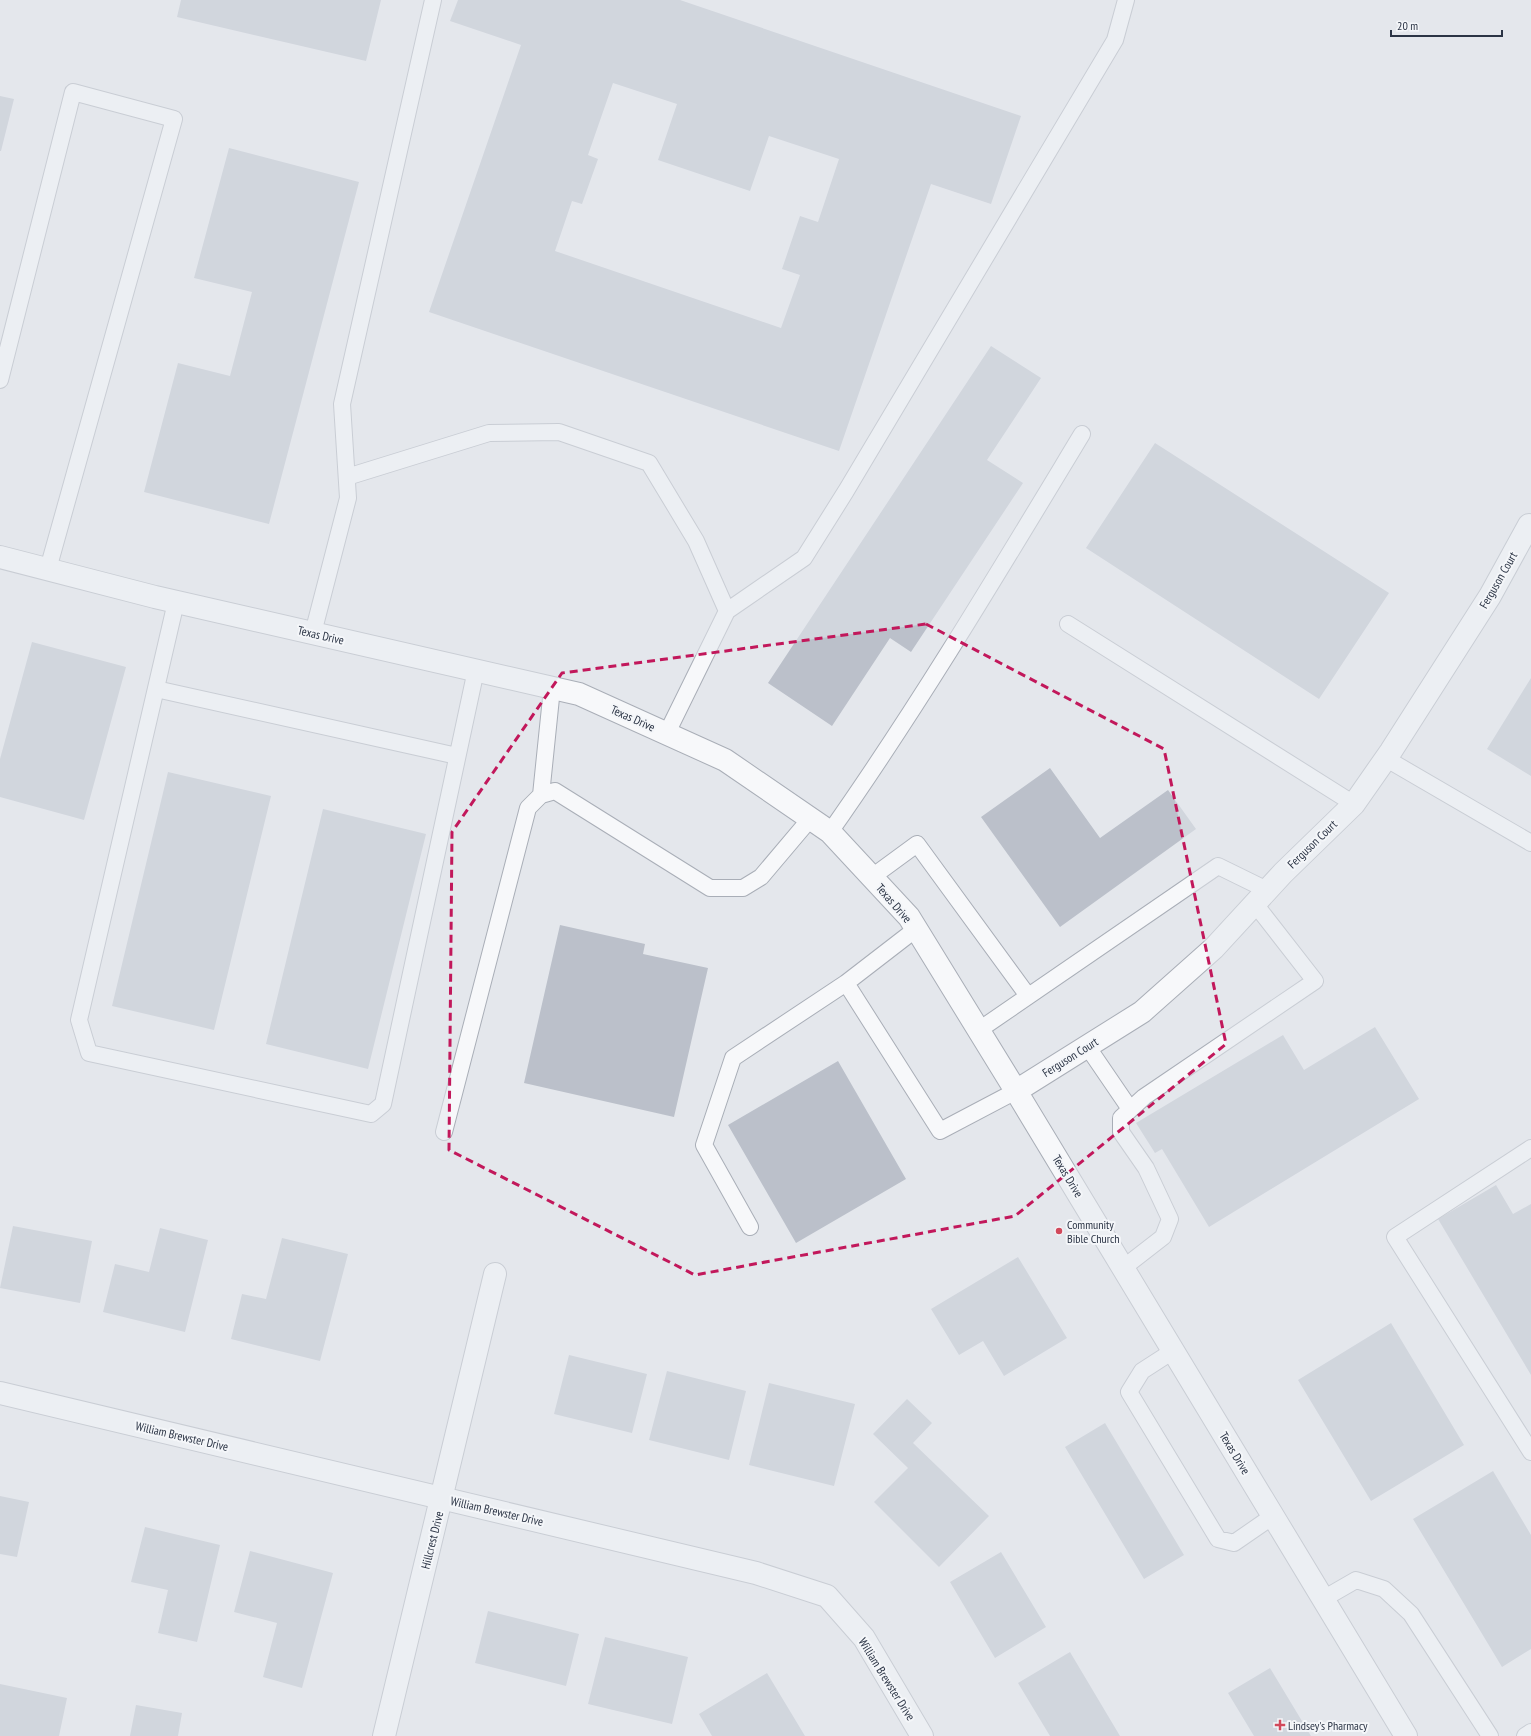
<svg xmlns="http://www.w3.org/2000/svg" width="1531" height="1736" font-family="'PT Sans Narrow',sans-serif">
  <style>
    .building { fill: #bbc0ca; fill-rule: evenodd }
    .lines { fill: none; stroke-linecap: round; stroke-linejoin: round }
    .service-casing { stroke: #a9aeb7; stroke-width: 18 }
    .minor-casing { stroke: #a9aeb7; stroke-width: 24 }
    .tertiary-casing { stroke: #a9aeb7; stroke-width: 24 }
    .service { stroke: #f7f8fa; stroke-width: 16 }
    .minor { stroke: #f7f8fa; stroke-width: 22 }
    .tertiary { stroke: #f7f8fa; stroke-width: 22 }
    .marked { fill: none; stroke: #c2185b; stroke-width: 3; stroke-dasharray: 8 5; stroke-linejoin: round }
    .poi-dot { fill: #d1495b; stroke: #f4f6f9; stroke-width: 1.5 }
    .labels { text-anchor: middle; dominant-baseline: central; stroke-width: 4; stroke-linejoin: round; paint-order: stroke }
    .street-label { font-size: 12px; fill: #2b3445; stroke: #f4f6f9 }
    .poi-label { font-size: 12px; fill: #2b3445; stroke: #f4f6f9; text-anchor: start }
  </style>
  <rect width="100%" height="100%" fill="#e4e7ec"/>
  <path class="building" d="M181 0H381L366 61 177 17Z
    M458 0H680L1021 116 991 204 931 184 839 451 429 312 521 45 450 21ZM613 83 677 104 658 160 750 191 769 136 839 159 818 222 800 216 782 269 800 275 781 328 555 251 572 201 582 204 598 159 588 155Z
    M0 96 14 99 1 151H0Z
    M229 148 359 182 269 524 144 492 178 363 230 376 252 292 194 278Z
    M991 346 1041 378 987 460 1023 483 911 652 890 638 832 726 768 683Z
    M1155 443 1389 593 1319 699 1086 548Z
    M32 642 126 667 84 820 0 797V759Z
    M1531 678V776L1487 749Z
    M1050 768 1100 838 1168 790 1196 829 1060 927 981 817Z
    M168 772 271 796 214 1030 112 1006Z
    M323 809 426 834 368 1069 266 1044Z
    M560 925 645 944 643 954 708 968 674 1117 524 1083Z
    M1375 1027 1419 1099 1209 1227 1162 1149 1155 1153 1136 1123 1283 1035 1304 1070Z
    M838 1061 906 1179 796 1243 728 1125Z
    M1496 1185 1513 1214 1531 1204V1375L1438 1219Z
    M13 1226 92 1241 80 1303 0 1288Z
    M160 1228 208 1240 185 1332 103 1312 115 1264 149 1272Z
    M282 1238 348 1254 320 1361 231 1339 242 1294 266 1299Z
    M1018 1257 1067 1338 1004 1376 983 1341 959 1355 931 1309Z
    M1391 1323 1464 1445 1371 1501 1298 1380Z
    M569 1355 647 1374 632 1433 554 1414Z
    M667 1371 746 1391 729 1460 649 1440Z
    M769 1383 855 1404 834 1486 749 1465Z
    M907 1399 932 1423 913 1443 989 1516 939 1567 874 1502 908 1468 873 1434Z
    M1105 1423 1184 1555 1144 1579 1065 1447Z
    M1493 1471 1531 1535V1649L1502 1667 1413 1519Z
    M0 1496 29 1502 17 1557 0 1554Z
    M145 1527 220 1545 197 1642 158 1633 168 1590 131 1582Z
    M250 1551 333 1573 302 1688 263 1677 277 1623 234 1612Z
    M1001 1552 1046 1627 995 1658 950 1582Z
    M488 1611 579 1634 566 1686 475 1663Z
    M605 1637 688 1657 672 1724 588 1704Z
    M1070 1652 1120 1736H1050L1018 1683Z
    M1270 1668 1311 1736H1254L1228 1693Z
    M767 1673 805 1736H712L699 1714Z
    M0 1684 67 1698 59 1736H0Z
    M136 1705 182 1713 178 1736H130Z"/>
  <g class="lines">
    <g class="service-casing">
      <path id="service" d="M0 380 73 92 174 119 48 569
        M347 477 489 433 559 432 649 463 696 541 727 611
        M176 602 79 1020 89 1053 371 1114 383 1104 476 670
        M1068 624 1354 804
        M313 633 348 498 342 404 433 0
        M156 689 457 756
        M667 733 727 611 804 558 846 491 1115 40 1126 0
        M1385 758 1531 843
        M541 795 552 688
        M830 832C920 704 1001 568 1082 434
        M872 877 917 844 1028 996
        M916 929 846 983 940 1131 1016 1091
        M979 1030 1218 866 1267 890
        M1087 1046 1130 1109
        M444 1132 528 808 541 795 555 791 710 888H743L761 877 810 819
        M1531 1148 1395 1237 1531 1452
        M750 1227 704 1145 733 1058 846 983
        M1123 1268 1163 1237 1170 1219 1146 1168 1121 1132V1118L1144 1097 1315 981 1255 904
        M1173 1351 1142 1371 1129 1392 1218 1539 1234 1543 1273 1516
        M1323 1599 1356 1580 1384 1589 1411 1614 1490 1736
        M1525 1736 1531 1732"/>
    </g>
    <g class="minor-casing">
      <path id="minor" d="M0 557 155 597 579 694 725 760 830 832 909 917 1016 1091 1406 1736
        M1016 1091 1142 1012 1214 948 1283 873 1354 804 1391 751 1490 596 1529 525
        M384 1736 495 1274"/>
    </g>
    <g class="tertiary-casing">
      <path id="tertiary" d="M0 1393 756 1573 827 1596 864 1638 922 1736"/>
    </g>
    <use href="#service" class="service"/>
    <use href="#minor" class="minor"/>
    <use href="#tertiary" class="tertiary"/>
  </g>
  <path d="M0 0H1531V1736H0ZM926 624 1164 749 1226 1044 1015 1216 695 1275 449 1150 452 832 562 673Z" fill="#e4e7ec" fill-opacity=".55" fill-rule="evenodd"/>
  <path class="marked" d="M926 624 1164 749 1226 1044 1015 1216 695 1275 449 1150 452 832 562 673Z"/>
  <g class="poi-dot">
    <circle cx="1059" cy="1231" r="4"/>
    <path d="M1278 1719h4v4h4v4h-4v4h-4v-4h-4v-4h4z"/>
  </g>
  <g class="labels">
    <g class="street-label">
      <text transform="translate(1498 580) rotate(-60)">Ferguson Court</text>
      <text transform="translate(321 635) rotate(13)">Texas Drive</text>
      <text transform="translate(633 718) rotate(24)">Texas Drive</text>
      <text transform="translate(1312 844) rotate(-44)">Ferguson Court</text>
      <text transform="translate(894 903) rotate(49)">Texas Drive</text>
      <text transform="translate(1070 1057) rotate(-32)">Ferguson Court</text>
      <text transform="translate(1068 1176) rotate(59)">Texas Drive</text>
      <text transform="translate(182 1436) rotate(13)">William Brewster Drive</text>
      <text transform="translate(1235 1453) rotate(59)">Texas Drive</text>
      <text transform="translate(497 1511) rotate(13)">William Brewster Drive</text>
      <text transform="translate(432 1540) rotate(-76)">Hillcrest Drive</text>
      <text transform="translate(887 1679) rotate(58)">William Brewster Drive</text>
    </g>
    <g class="poi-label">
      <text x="1067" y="1224">Community<tspan x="1067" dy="14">Bible Church</tspan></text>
      <text x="1288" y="1725">Lindsey's Pharmacy</text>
    </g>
  </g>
  <path d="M1391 30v6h111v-6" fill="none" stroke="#2b3445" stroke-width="2"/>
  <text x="1397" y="30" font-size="12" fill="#2b3445" stroke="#f4f6f9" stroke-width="3" paint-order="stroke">20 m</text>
</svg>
